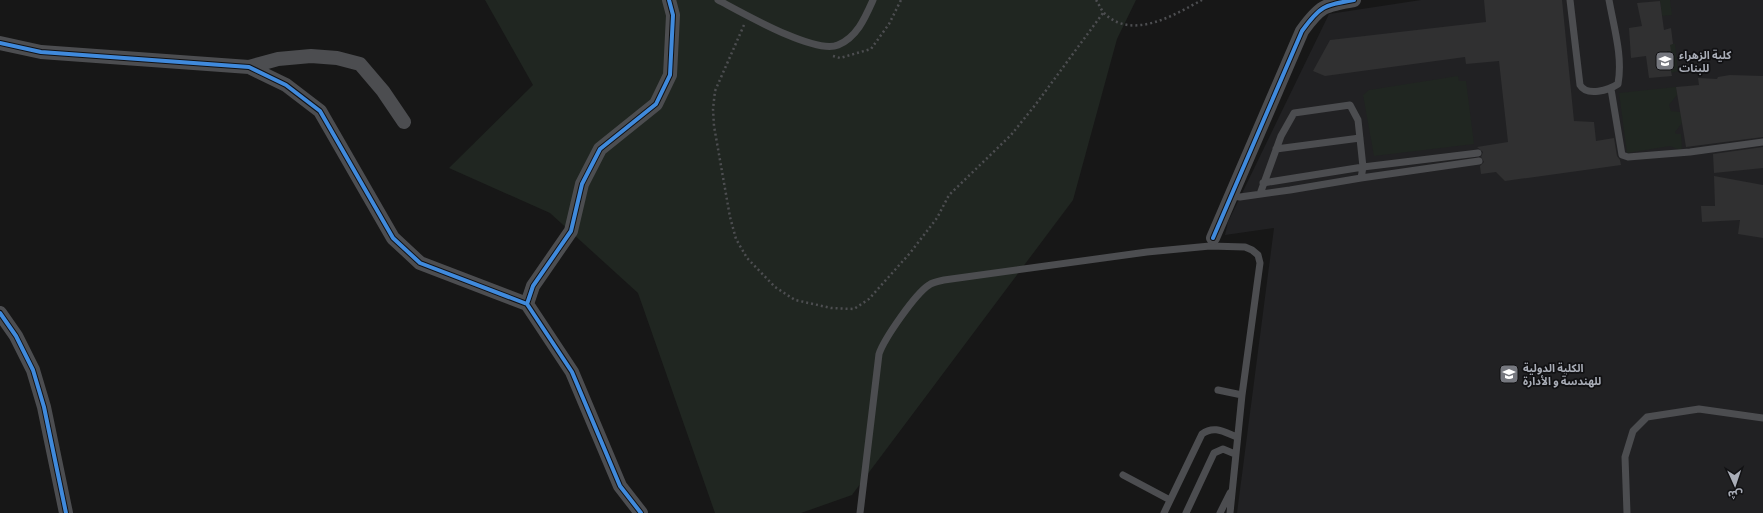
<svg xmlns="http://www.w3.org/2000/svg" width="1763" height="513" font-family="'PT Sans Narrow','Noto Sans Arabic',sans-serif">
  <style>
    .built { fill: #212123 }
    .green { fill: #202621 }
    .building { fill: #303031 }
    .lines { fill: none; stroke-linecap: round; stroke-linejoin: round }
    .path { stroke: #4d4e51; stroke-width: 2.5; stroke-dasharray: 2 3; stroke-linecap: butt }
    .service { stroke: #4c4d50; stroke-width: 7 }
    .minor { stroke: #4c4d50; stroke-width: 14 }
    .cycleway-casing { stroke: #111113; stroke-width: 6 }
    .cycleway { stroke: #408adc; stroke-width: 4 }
    .labels { text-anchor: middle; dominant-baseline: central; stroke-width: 3.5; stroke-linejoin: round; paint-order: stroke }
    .poi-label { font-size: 11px; font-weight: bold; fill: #a9adb7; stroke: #111113; text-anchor: start }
  </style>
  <rect width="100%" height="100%" fill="#171717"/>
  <path class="built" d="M1421 0H1763V513H1237L1274 228 1225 235 1228 222 1329 14Z"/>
  <path class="green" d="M485 0H1136L1117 39 1073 200 852 495 801 513H715L638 293 550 213 449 168 533 85Z
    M1660 0H1670L1672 15 1662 16Z
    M1673 44H1675L1678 71 1671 73 1667 51 1670 45Z
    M1458 76 1459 81H1466L1474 144 1374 156 1363 95 1369 90Z
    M1676 87 1677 95 1669 105 1671 111 1680 112 1682 123 1675 132 1676 134H1681L1682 148 1680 150 1670 146 1627 153 1619 93Z"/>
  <path class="building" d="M1484 0H1562L1574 121 1594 122 1596 141 1614 138 1617 156 1620 160 1621 165 1505 181 1496 172 1481 174 1480 166 1484 162 1481 157 1483 152 1477 147 1508 142 1499 61 1466 64 1465 57 1325 76 1313 71 1330 40 1486 22Z
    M1660 1 1664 30 1671 28 1673 44 1670 45 1671 51H1667L1672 76 1649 78 1646 56 1631 58 1629 28 1642 26 1637 3Z
    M1730 75 1763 76V137L1686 147 1676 87 1699 85 1698 78 1717 79 1718 77Z
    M1763 147V168L1714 173 1713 154Z
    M1714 176 1763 185V238L1738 234 1740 220 1702 222 1701 206H1715Z"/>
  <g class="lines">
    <path class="path" d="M1096 0C1099 4 1101 10 1104 13 1132 41 1174 15 1202 0
      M744 25 715 91 713 109 714 126 730 217 736 239 747 258 775 287 795 300 831 308 854 309 869 299 910 253 937 218 949 195 1011 135 1036 104 1103 13
      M833 56 840 58 871 49 889 24 901 0"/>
    <path class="service" d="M718 0C741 12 815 55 838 45 857 37 865 18 873 0
      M1570 0 1580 85C1587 97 1609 90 1618 84 1623 57 1614 28 1609 0
      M1611 89 1622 155 1628 157 1690 152 1763 142
      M1276 149 1360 138
      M1263 183 1363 167 1478 153
      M1260 194 1281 136 1294 113 1350 105 1358 120 1363 167 1361 178
      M1231 196 1240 197 1290 190 1361 178 1479 161
      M1218 390 1242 395
      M1123 475 1170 500
      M860 513 879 354C884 339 915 294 929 285 933 282 939 281 944 280L1147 252 1210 246 1245 247 1252 250 1258 255 1260 263 1242 395 1230 513
      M1164 513 1202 434C1214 425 1224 432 1237 437
      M1186 513 1214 453 1223 449 1235 454
      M1220 513 1230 493
      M1627 513 1625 457 1633 431 1647 417 1699 409 1763 418"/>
    <path class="minor" d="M0 43 41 52 249 67 286 85 320 111 393 238 420 263 527 304 572 372 620 486 641 513
      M249 67 278 59 311 56 337 58 360 64 383 91 404 122
      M1213 238 1302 31C1320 6 1324 5 1354 0
      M527 304 533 286 571 231 582 184 600 149 656 104 670 75 673 15 669 0
      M0 313 16 336 33 370 44 407 66 513"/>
    <g class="cycleway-casing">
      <path id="cycleway" d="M0 43 41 52 249 67 286 85 320 111 393 238 420 263 527 304 572 372 620 486 641 513
        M1213 238 1302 31C1320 6 1324 5 1354 0
        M527 304 533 286 571 231 582 184 600 149 656 104 670 75 673 15 669 0
        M0 313 16 336 33 370 44 407 66 513"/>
    </g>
    <use href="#cycleway" class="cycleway"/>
  </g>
  <defs>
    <g id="university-square" transform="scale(1)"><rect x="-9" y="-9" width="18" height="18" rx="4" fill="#76787f" stroke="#111113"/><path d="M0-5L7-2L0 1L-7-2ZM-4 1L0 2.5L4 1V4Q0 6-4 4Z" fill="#fff"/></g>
  </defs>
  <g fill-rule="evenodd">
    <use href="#university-square" x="1665" y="61"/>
    <use href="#university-square" x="1509" y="374"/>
  </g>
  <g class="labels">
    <g class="poi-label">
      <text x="1679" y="55">كلية الزهراء<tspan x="1679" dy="13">للبنات</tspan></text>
      <text x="1523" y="368">الكلية الدولية<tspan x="1523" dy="13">للهندسة و الأدارة</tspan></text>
    </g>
  </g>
  <g transform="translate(1735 485) rotate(177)" stroke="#111113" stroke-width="3" paint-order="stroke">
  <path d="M0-3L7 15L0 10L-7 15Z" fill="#a9adb7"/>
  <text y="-6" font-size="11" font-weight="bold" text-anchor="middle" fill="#a9adb7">ش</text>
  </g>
</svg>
